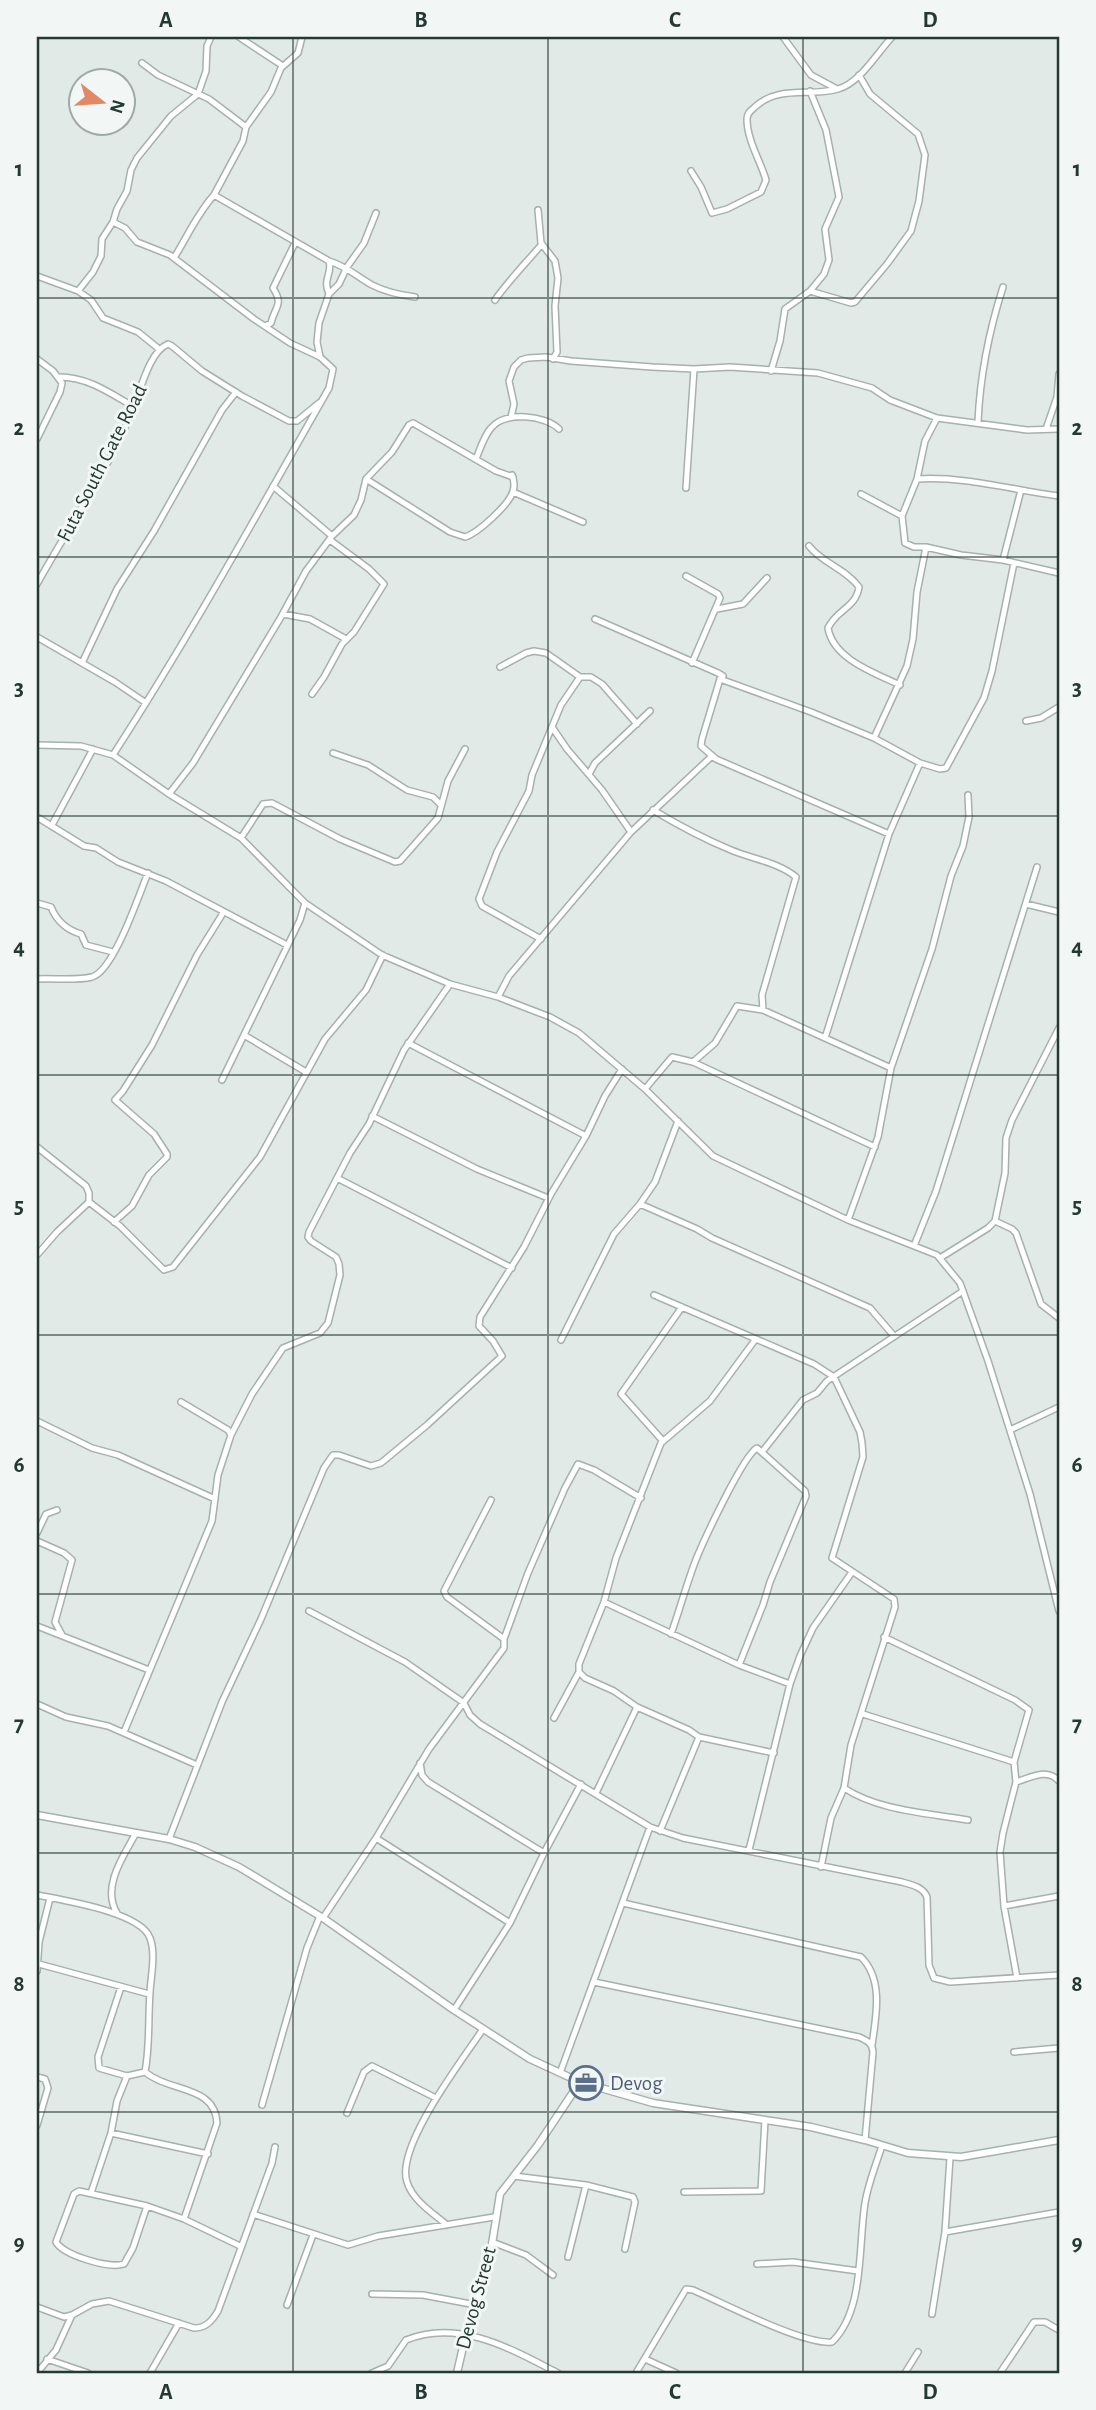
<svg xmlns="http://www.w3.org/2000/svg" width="1096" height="2410" font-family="'Alegreya Sans',sans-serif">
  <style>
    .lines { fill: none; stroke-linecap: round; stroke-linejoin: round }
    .minor-casing { stroke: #a5b1ae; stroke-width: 8 }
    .tertiary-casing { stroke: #a5b1ae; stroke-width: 9 }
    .minor { stroke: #fff; stroke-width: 5 }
    .tertiary { stroke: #fff; stroke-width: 6 }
    .grid { fill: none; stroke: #243934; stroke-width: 2; stroke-opacity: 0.55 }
    .labels { text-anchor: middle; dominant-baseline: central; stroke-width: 6; stroke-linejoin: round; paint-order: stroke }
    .street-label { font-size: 21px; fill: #243934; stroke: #f2f7f5 }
    .service-label { font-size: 21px; fill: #4e5e75; stroke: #f2f7f5; text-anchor: start }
    .neatline { fill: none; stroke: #243934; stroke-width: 2.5 }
    .grid-label { font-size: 23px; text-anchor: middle; font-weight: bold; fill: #243934 }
  </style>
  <rect width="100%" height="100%" fill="#e2eae7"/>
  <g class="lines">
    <g class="minor-casing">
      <path id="minor" d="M239 37 283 66
        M783 37 811 75 837 89
        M142 63 158 75 209 99 246 127
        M691 171 701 187 712 213 727 209 761 192 766 180C760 160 747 140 747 119 747 112 752 110 756 106 780 85 810 97 838 89 860 83 877 53 892 37
        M214 195 243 141 246 127 271 92 281 68 298 53 302 37
        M538 210 541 243 555 261 558 278 555 306 557 352 553 359
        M174 258C187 237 197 214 214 195L329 261C348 267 356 276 372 285 386 292 400 295 415 297
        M329 261C333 273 322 279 329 294
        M37 276 78 291 91 300 103 318 138 332 159 349
        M78 291 93 272 101 256 102 239 113 222
        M810 291 851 303 855 302 887 264 911 231 919 201 925 155 918 134 870 94 859 75
        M495 300C509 280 526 263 542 244
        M265 326 271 323C275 306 284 305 273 288L295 243
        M320 357 317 342 319 323 329 294 339 284 347 267 364 243 376 213
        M37 359 53 371 62 383 60 392 37 439
        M771 371 780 341 785 309 810 291 824 274 829 260 825 229 839 197 826 130 810 91
        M59 377C88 377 110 393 134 407
        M511 417 514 404 509 381 514 367 521 360 528 358 546 357 571 361 652 367 694 369 730 367 818 373 872 388 890 400 937 418 1027 430 1059 429
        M937 418 925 441 917 479 902 516 905 543 914 547H926L961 555 1003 560 1059 573
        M978 422C980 376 989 331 1003 287
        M1046 429 1057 397 1059 374
        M476 459C480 449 484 436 491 428 505 411 545 415 559 429
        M917 479C965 476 1012 490 1059 496
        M273 486 332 536
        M686 488 694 369
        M513 492 583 522
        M861 494 902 516
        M809 546C822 563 846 569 859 587 856 608 837 609 828 628 833 659 875 673 900 685
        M1003 560 1021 490
        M686 576 718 594 720 598 692 663
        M37 584C68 528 106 473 131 414 140 394 148 352 168 344L172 346 202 371 242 396 289 421H297L319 403
        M717 609 743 604 767 578
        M283 614 310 619 346 639
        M595 619 718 673 723 676 720 679 811 712 874 738 920 763 940 769 946 768 984 698 992 671 1014 563
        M37 637 115 682 146 703
        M82 663 117 589 154 531 222 410 236 392
        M500 667 526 653 534 651 546 653 580 677H591L602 684 637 724
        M720 679 702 739 701 746 716 759 889 834
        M312 694 324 677 342 644 354 632 384 584 369 569 330 540
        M1026 721 1041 718 1059 707
        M552 727 567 749 602 790 631 832
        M874 738 907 666 913 639 917 592 926 547
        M37 745 81 746 113 755 169 794 241 838 305 903 382 955 450 984 498 997 550 1017 579 1033 645 1089 713 1156 848 1220 937 1255 960 1283 988 1361 1030 1494 1059 1611
        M333 753 368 765 407 790 433 797 441 805
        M113 755C190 636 259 511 329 388L333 369 320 357 290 343 254 319 170 255 137 242 125 228 113 222 117 209 127 191 131 170 137 158 171 116 198 94 206 71 207 46 211 37
        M589 774 595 763 650 711
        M169 794 193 763 281 617 306 571 332 536 354 515 361 500 366 479 392 452 409 425 413 423 496 471 513 477 512 475C514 480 515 485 513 491 510 504 478 533 465 537L450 532 366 479
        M653 810C678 825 704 839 731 850 752 859 778 862 796 877L762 995 763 1010
        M37 817 84 846 96 848 118 862 166 881 287 945
        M52 825 93 749
        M241 838 263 804 272 803 340 839 395 862 400 861 438 818 448 781 465 749
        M37 903 51 907C57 922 67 930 81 934L86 945 113 952
        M1026 904 1059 912
        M541 939 482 906 479 899 497 852 529 791 532 775 561 705 580 677
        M37 979C54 978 75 981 92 977 114 971 139 894 148 873
        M498 997 509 976 631 832 712 756
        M244 1035 306 1072
        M408 1043 586 1136
        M693 1062 715 1043 737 1006 763 1010 825 1038
        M891 1068 932 949 951 876 963 846 969 817 968 795
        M222 1080 300 920 305 903
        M645 1089 672 1057 693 1062 875 1147
        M372 1116 477 1169 548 1198
        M37 1147 86 1186 89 1193V1202L120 1226 164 1270 173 1267 260 1157 325 1039 366 990 383 955
        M337 1178 512 1268
        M640 1204 697 1229 712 1238 870 1308 894 1336
        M848 1220 878 1137 891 1068 825 1038 889 834 920 763
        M995 1221 1012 1229 1016 1233 1041 1304 1059 1318
        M114 1222 132 1206 149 1175 167 1157V1154L154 1134 115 1100 123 1091 152 1045 197 955 223 913
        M914 1246 936 1191 1037 867
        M37 1255 57 1232 89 1202
        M940 1258 988 1228 995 1221 1005 1173 1006 1138 1012 1120 1059 1028
        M654 1295 814 1364 834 1377 860 1432 862 1443 863 1457 832 1558 894 1599 895 1607 851 1745 844 1788 831 1818 821 1867
        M561 1340 614 1234 640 1204 655 1182 678 1121
        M181 1402 228 1430 231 1435
        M37 1421 92 1448 118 1455 215 1499
        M1010 1430 1059 1407
        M663 1441 621 1394 682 1307
        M762 1452 803 1400 817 1393 827 1381 963 1291
        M491 1500 444 1591 447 1597 504 1639
        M37 1533 46 1514 57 1510
        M37 1541 64 1553 72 1560 55 1622 62 1635
        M604 1602 739 1665 790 1684
        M309 1611 405 1662 464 1703 470 1715 480 1724 650 1827 683 1838 902 1882C912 1885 923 1887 927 1897L929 1965 934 1978 950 1982 1059 1975
        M37 1626 149 1670
        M671 1634C680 1609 687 1582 697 1557 705 1538 743 1456 757 1448L805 1491 806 1496 770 1582 763 1605 739 1665
        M884 1637 1015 1700 1029 1710 1014 1762 1016 1782 1003 1833 1000 1852 1004 1906 1017 1978
        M579 1672 585 1678 614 1691 637 1707 689 1730 699 1737 774 1753
        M37 1704 66 1717 108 1726 197 1765
        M863 1714 1014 1762
        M554 1718 579 1672V1664L604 1602 616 1558 661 1443 710 1401 755 1340
        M124 1732 212 1521 218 1475 231 1435 252 1394 283 1348 320 1333 328 1323 340 1275 339 1264 336 1257 311 1241 308 1237 309 1232 350 1153 369 1124 404 1050 450 984
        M420 1763 422 1775 428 1782 544 1853
        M1016 1782C1032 1777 1047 1768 1059 1781
        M844 1788C879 1811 928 1813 968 1820
        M596 1793 637 1707
        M660 1831 699 1737
        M376 1838 510 1923
        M169 1839 222 1702 261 1619 324 1468 333 1455H339L371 1466 381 1463 427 1425 502 1356 493 1341 479 1326 480 1317 524 1247 551 1194 586 1136 605 1096 622 1069
        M749 1850 790 1684 800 1656 813 1628 852 1572
        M37 1895C62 1900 141 1912 150 1938 156 1954 151 1975 150 1992 148 2019 150 2046 145 2072
        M623 1903 861 1957C884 1980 876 2016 872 2045
        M1004 1906 1059 1896
        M117 1913C101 1887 124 1855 136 1833
        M323 1918 376 1838 429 1749 504 1648V1639L528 1573 565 1488 578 1464 594 1470 641 1498
        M39 1964 149 1994
        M37 1971 39 1942 50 1898
        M594 1982 859 2037C868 2041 872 2043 873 2052L865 2140
        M121 1987 98 2057 99 2068 127 2076 145 2072
        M454 2010 510 1923 544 1853 581 1784
        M1014 2052 1059 2048
        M145 2072C171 2093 215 2085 217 2123L184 2219
        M560 2073 650 1827
        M37 2077 45 2079 48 2088 37 2125
        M262 2105 307 1948 320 1916
        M347 2113 364 2072 372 2066 436 2098
        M111 2133 208 2154
        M514 2176 586 2185 633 2197 635 2202 625 2249
        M684 2192 761 2191 765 2120
        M91 2193 111 2133 117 2101 127 2076
        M147 2206 133 2248 124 2264C109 2269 63 2255 56 2242L74 2194 79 2191 147 2206 184 2219 240 2246
        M253 2214 348 2245 378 2236 494 2217
        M447 2225C433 2213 413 2201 407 2182 395 2147 463 2059 483 2029
        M945 2232 1059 2212
        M492 2242 526 2255 553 2275
        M568 2257 586 2185
        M757 2264 793 2262 858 2271
        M372 2294 423 2295 476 2305
        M287 2305 313 2235
        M37 2307 64 2317 72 2315 92 2304 109 2301 194 2328C206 2328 212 2321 218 2311L272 2163 275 2147
        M932 2314 945 2232 950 2158
        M47 2359 88 2373
        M645 2359 676 2373
        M37 2373 56 2350 72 2315
        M150 2373 179 2323
        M372 2373 388 2366 406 2340C459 2318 513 2350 558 2373
        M636 2373 686 2289 693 2290C723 2303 803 2345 832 2342 865 2310 858 2246 865 2203 868 2184 876 2164 882 2146
        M905 2373 918 2352
        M1000 2373 1034 2322H1045L1059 2330"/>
    </g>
    <g class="tertiary-casing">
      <path id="tertiary" d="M37 1815 169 1839 195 1847 239 1867 323 1918 454 2010 530 2059 580 2082 653 2103 811 2127 865 2140 908 2153 961 2157 1059 2140
        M457 2373 466 2334 489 2263 500 2194 538 2145 580 2082"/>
    </g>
    <use href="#minor" class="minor"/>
    <use href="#tertiary" class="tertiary"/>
  </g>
  <path class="grid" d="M293 37V2373M548 37V2373M803 37V2373M37 298H1059M37 557H1059M37 816H1059M37 1075H1059M37 1335H1059M37 1594H1059M37 1853H1059M37 2112H1059"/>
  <defs>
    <g id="office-ring" transform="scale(1.75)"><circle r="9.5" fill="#f2f7f5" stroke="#5c6f8a" stroke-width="1.5"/><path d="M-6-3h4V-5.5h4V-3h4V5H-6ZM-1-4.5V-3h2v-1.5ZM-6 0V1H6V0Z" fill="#5c6f8a"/></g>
  </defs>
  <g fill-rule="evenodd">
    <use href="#office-ring" x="586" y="2083"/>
  </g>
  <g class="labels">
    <g class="street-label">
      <text transform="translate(102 463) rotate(-63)">Futa South Gate Road</text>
      <text transform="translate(476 2298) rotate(-75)">Devog Street</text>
    </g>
    <g class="service-label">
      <text x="610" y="2083">Devog</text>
    </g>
  </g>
  <rect width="1096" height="2410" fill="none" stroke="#f2f7f5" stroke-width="77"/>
  <g transform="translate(102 102) rotate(107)"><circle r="33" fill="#f2f7f5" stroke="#a0aba8" stroke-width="2"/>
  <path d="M0-5L12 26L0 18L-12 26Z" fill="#e28868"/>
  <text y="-10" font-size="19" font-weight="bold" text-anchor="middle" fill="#243934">N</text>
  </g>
  <rect x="38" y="38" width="1020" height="2334" class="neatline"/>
  <g class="grid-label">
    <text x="166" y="27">A</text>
    <text x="421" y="27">B</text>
    <text x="675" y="27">C</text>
    <text x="930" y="27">D</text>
    <text x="19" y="176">1</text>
    <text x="1077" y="176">1</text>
    <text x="19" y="435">2</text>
    <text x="1077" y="435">2</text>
    <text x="19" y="695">3</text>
    <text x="1077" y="695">3</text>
    <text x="19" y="954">4</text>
    <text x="1077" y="954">4</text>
    <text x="19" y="1213">5</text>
    <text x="1077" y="1213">5</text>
    <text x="19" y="1472">6</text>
    <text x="1077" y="1472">6</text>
    <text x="19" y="1731">7</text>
    <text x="1077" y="1731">7</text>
    <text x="19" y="1991">8</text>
    <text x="1077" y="1991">8</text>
    <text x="19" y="2250">9</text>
    <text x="1077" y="2250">9</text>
    <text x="166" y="2399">A</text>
    <text x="421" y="2399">B</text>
    <text x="675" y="2399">C</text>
    <text x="930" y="2399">D</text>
  </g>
</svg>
